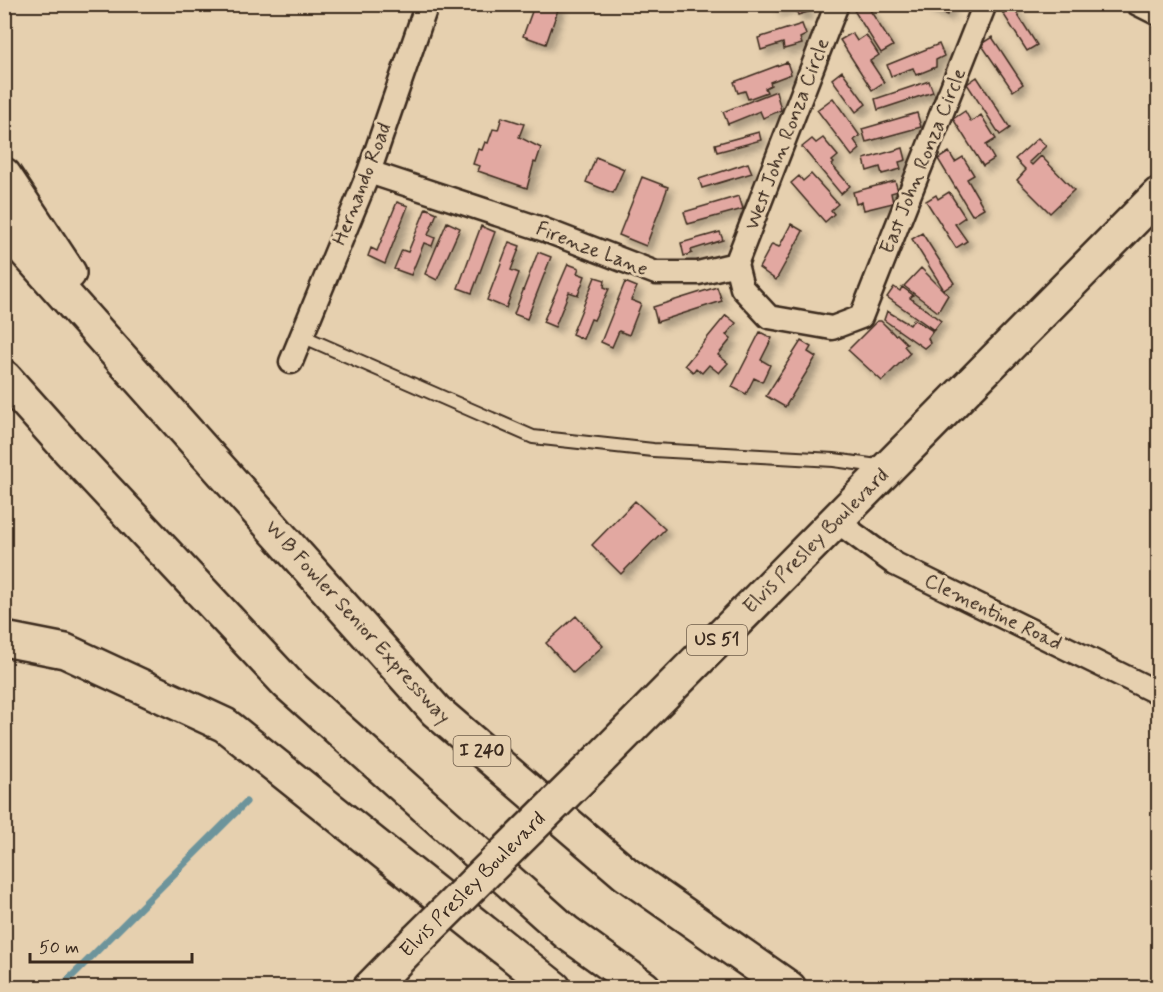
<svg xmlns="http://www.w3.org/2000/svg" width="1163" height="992" font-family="Mynerve,sans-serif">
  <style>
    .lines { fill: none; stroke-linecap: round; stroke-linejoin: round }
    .stream { stroke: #6d949b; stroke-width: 7 }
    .building { fill: #e2a8a1; stroke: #3b2a1e; stroke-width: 1.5; filter: url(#shadow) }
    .lane-casing { stroke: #3b2a1e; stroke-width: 16 }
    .street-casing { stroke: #3b2a1e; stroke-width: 27 }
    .primary-casing { stroke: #3b2a1e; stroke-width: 38 }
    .highway-casing { stroke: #3b2a1e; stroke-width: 38 }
    .lane { stroke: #e6d0af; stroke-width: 12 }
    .street { stroke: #e6d0af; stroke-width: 22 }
    .primary { stroke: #e6d0af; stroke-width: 33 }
    .highway { stroke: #e6d0af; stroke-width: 33 }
    .primary-bridge-casing { stroke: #3b2a1e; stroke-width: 38; stroke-linecap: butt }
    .primary-bridge { stroke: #e6d0af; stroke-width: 33 }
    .labels { text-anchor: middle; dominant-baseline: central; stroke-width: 6; stroke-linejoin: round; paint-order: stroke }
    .shield { fill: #e6d0af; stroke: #6e5c4a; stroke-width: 1.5 }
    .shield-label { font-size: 18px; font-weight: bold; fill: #3b2a1e }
    .street-label { font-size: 20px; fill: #3b2a1e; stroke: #e6d0af }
  </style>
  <defs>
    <filter id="shadow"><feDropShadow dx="5.5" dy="5.5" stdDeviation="3" flood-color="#0004"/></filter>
  </defs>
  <rect width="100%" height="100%" fill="#e6d0af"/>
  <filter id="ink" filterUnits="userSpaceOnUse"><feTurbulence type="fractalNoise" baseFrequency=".0167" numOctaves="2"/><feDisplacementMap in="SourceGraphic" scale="12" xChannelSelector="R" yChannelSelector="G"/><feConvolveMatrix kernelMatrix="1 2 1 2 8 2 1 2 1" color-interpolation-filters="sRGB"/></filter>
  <g filter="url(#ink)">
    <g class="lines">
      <path class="stream" d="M60 988 246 802"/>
    </g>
    <path class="building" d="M560 4 546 44 523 36 534 6 530 4Z
      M774 4H806L808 12 798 15 795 5 776 11Z
      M850 4H866L893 46 881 53Z
      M927 4H951L947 15 926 7Z
      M1003 4H1011L1037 45 1027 51 999 7Z
      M802 24 806 35 800 38 802 44 784 49 783 43 761 50 758 38Z
      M852 33 857 41 866 35 879 55 870 61 884 82 872 90 840 40Z
      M992 37 1023 84 1013 91 981 44Z
      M939 44 944 56 936 60V67L916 75 913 68 891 76 887 65Z
      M787 62 791 74 770 82 771 85 765 88 767 92 748 99 745 91 738 93 734 82Z
      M842 71 866 104 856 112 832 79Z
      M977 77 1010 128 1000 135 967 84Z
      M929 81 933 92 878 110 875 99Z
      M776 91 781 110 763 118 760 111 728 124 723 112Z
      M833 98 860 136 854 140 860 149 852 156 817 110Z
      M965 111 971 122 981 115 996 139 986 145 994 159 983 166 953 119Z
      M917 113 921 127 866 142 862 129Z
      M502 117 524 124 519 137 541 148 536 163 534 162 527 188 478 171 480 166 473 164 478 149 482 150 485 142 488 143 493 129 498 130Z
      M759 132 761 140 717 152 715 144Z
      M823 138 838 156 832 161 834 163 832 165 850 186 841 194 802 147 812 139 816 143Z
      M1038 138 1046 146 1029 162 1032 165 1041 156 1074 190 1050 213 1017 180 1026 170 1015 159Z
      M903 148 906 160 899 162 901 169 882 174 880 167 867 171 864 159Z
      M949 152 955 162 963 157 974 175 967 179 984 208 972 215 938 159Z
      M596 157 624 169 613 193 586 182Z
      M748 163 752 173 702 188 699 179Z
      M811 174 838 204 831 210 834 214 825 222 791 183 799 176 803 181Z
      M642 177 668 187 646 246 619 235Z
      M895 181 898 191 891 193 893 203 864 210 862 202 856 204 853 192Z
      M949 192 965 217 955 224 967 241 956 248 926 201 936 195 938 199Z
      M739 196 743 209 688 224 684 212Z
      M397 202 408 206 385 264 368 256 371 248 377 251Z
      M426 208 437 213 428 235 435 238 432 246 424 243 411 275 394 269 402 250 408 252Z
      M447 222 460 228 437 280 425 274Z
      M791 224 803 231 776 280 759 268 772 244 779 247Z
      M481 226 495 232 472 293 458 288Z
      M720 232 723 240 691 250 692 253 684 256 681 243Z
      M922 233 954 283 944 290 912 239Z
      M509 242 520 246 511 270 519 273 506 308 487 300Z
      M538 252 551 257 527 319 514 314Z
      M568 264 579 268 577 273 585 276 578 295 569 292 555 327 543 322Z
      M921 268 948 295 938 312 904 286Z
      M595 277 605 280 604 287 609 289 594 320 591 319 583 339 572 334Z
      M625 282 637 287 631 300 641 304 629 335 619 331 612 347 601 342Z
      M717 287 722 301 657 322 653 307Z
      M894 287 900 291 902 287 913 295 910 298 941 321 934 330 887 297Z
      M887 311 910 325 914 319 933 331 928 338 930 343 924 348 884 320Z
      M726 315 736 323 726 335 731 339 718 355 728 363 719 373 709 365 702 373 696 368 693 372 685 365Z
      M877 321H881L895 335 897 334 907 344 904 346 910 353 882 381 848 350Z
      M760 332 772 338 761 360 770 365 762 382 754 378 746 394 732 387Z
      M801 341 811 347 808 352 816 357 785 407 766 396Z
      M635 501 665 529 621 574 592 545Z
      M576 616 603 646 573 673 546 643Z"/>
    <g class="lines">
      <g class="lane-casing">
        <path id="lane" d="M302 336 533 437 653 450 834 460 885 467"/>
      </g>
      <g class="street-casing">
        <path id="street" d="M1138 4 1158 14
          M369 172 542 229 656 273H698L736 264 742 288 769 317 832 328 861 317 985 4
          M736 264 837 4
          M291 362 369 172 427 4
          M835 520 895 564 1158 693"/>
      </g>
      <g class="primary-casing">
        <path id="primary" d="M599 760 1158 195
          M370 988 415 942"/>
      </g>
      <g class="highway-casing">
        <path id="highway" d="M4 175 69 273
          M4 227 436 711 626 874 789 988
          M4 377 70 451 287 683 566 932 644 988
          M4 639 65 651 225 725 554 988"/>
      </g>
      <use href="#lane" class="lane"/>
      <use href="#street" class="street"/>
      <use href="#primary" class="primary"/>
      <use href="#highway" class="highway"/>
      <g class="primary-bridge-casing">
        <path id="primary-bridge" d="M415 942 599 760"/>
      </g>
      <use href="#primary-bridge" class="primary-bridge"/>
    </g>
  </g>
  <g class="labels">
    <g class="shield">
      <rect x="687" y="625" width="60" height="30" rx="4.5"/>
      <rect x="453.5" y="736" width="57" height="30" rx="4.5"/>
    </g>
    <g class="shield-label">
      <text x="717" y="640">US 51</text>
      <text x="482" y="751">I 240</text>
    </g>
    <g class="street-label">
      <text transform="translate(787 134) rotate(-69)">West John Ronza Circle</text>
      <text transform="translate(923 161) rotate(-68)">East John Ronza Circle</text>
      <text transform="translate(362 184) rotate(-69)">Hernando Road</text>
      <text transform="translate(592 249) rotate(21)">Firenze Lane</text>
      <text transform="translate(816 541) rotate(-45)">Elvis Presley Boulevard</text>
      <text transform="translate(993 612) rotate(26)">Clementine Road</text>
      <text transform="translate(358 622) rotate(48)">W B Fowler Senior Expressway</text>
      <text transform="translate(473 885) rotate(-45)">Elvis Presley Boulevard</text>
    </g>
  </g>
  <rect width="1163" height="992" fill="none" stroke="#e6d0af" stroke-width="24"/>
  <rect x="12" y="12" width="1139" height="968" fill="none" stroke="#3b2a1e" stroke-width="2" filter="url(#ink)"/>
  <path d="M30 953v9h162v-9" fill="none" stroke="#3b2a1e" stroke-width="3"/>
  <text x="39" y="953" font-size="18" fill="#3b2a1e" stroke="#e6d0af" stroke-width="4.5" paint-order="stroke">50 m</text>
</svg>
